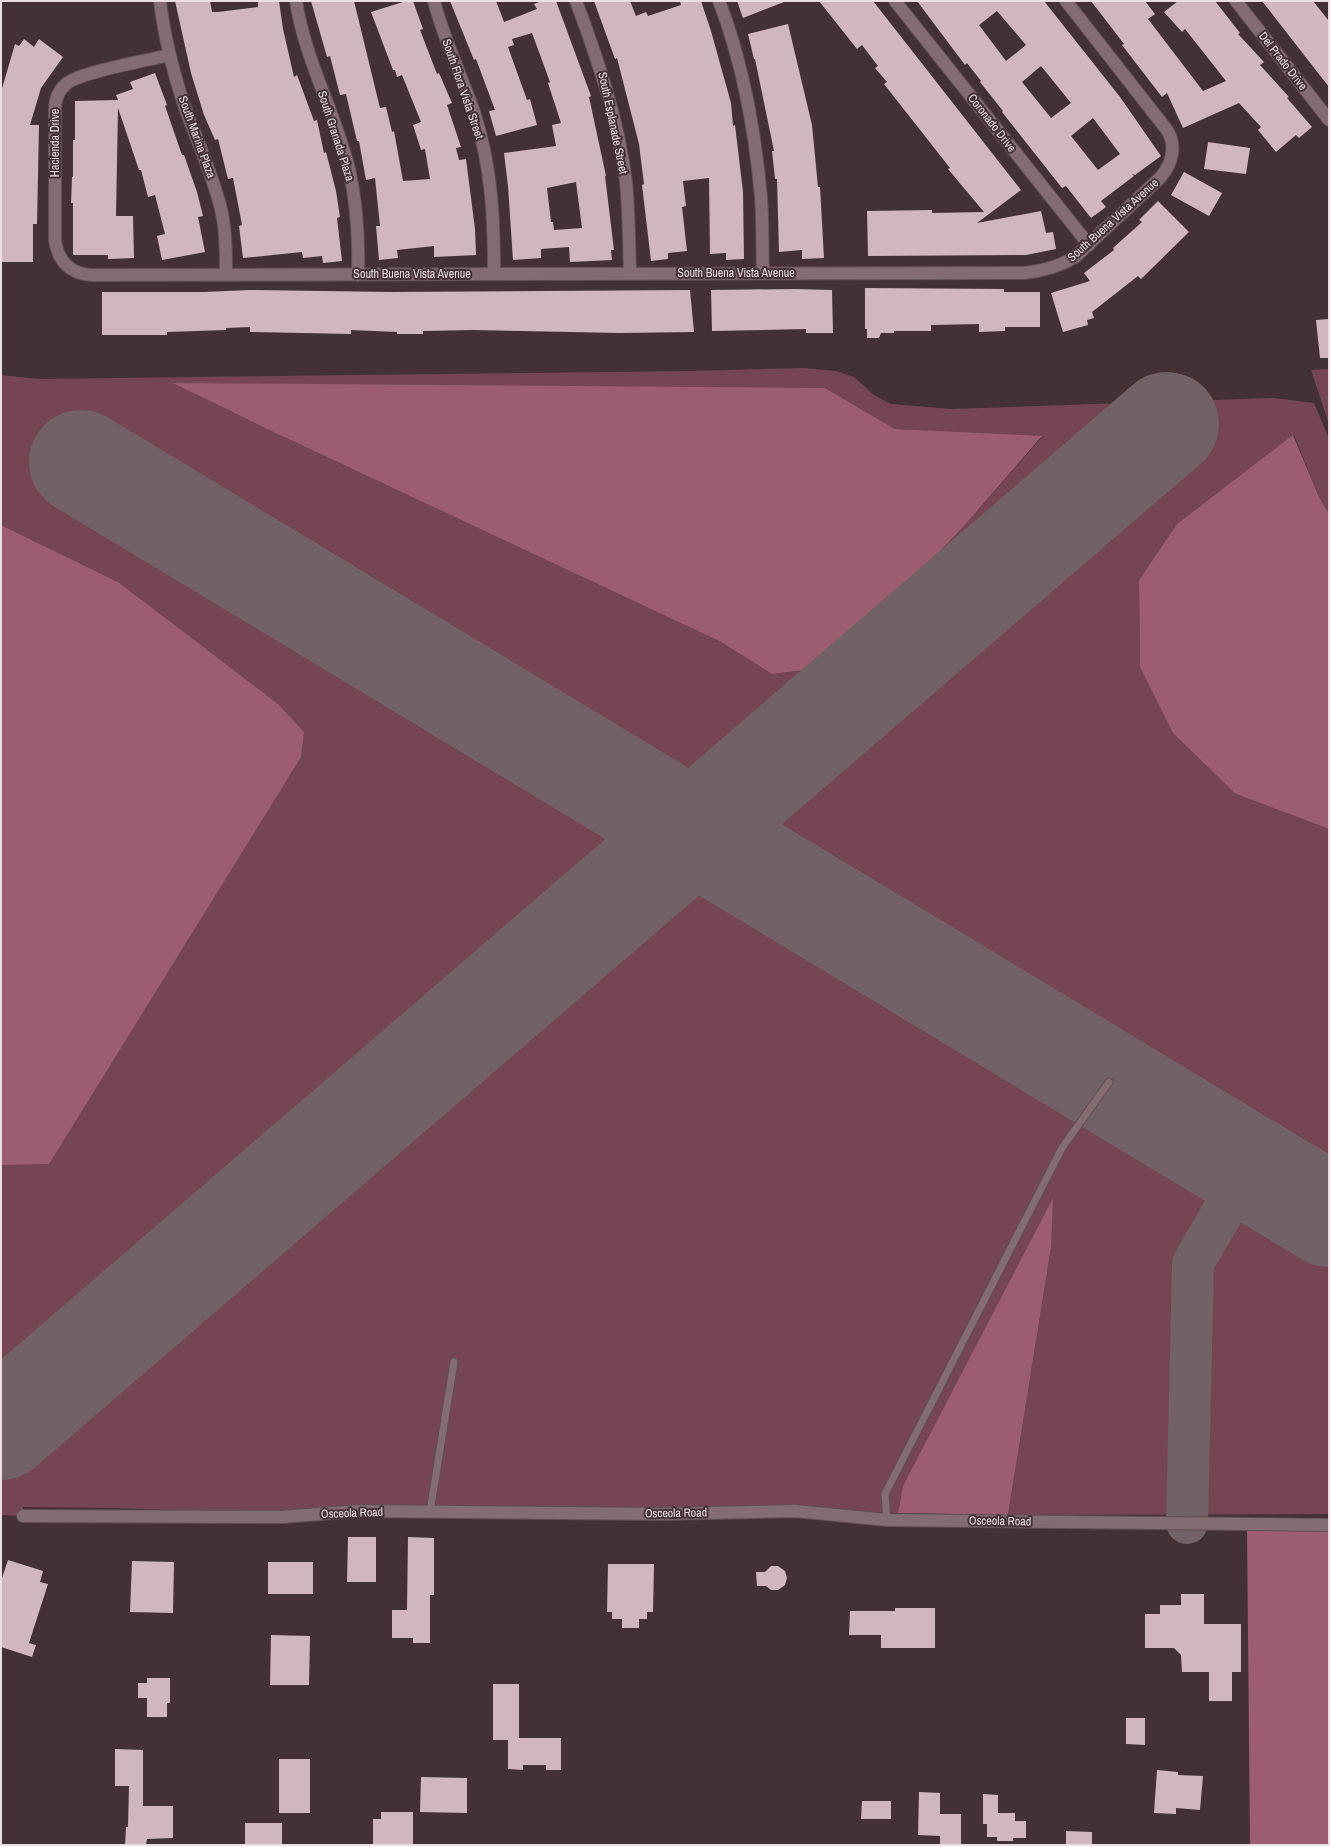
<svg xmlns="http://www.w3.org/2000/svg" width="1330" height="1846" font-family="'Archivo Narrow',sans-serif">
  <style>
    .green { fill: #754553; fill-rule: evenodd }
    .forest { fill: #9d5d70 }
    .lines { fill: none; stroke-linecap: round; stroke-linejoin: round }
    .taxiway { stroke: #726166; stroke-width: 42 }
    .runway { stroke: #726166; stroke-width: 104 }
    .building { fill: #cfb7bd; fill-rule: evenodd }
    .service-casing { stroke: #604f54; stroke-width: 9 }
    .minor-casing { stroke: #604f54; stroke-width: 14 }
    .service { stroke: #836d72; stroke-width: 7 }
    .minor { stroke: #836d72; stroke-width: 12 }
    .labels { text-anchor: middle; dominant-baseline: central; stroke-width: 4; stroke-linejoin: round; paint-order: stroke }
    .street-label { font-size: 12px; fill: #eadee1; stroke: #443136 }
  </style>
  <rect width="100%" height="100%" fill="#443136"/>
  <path class="green" d="M802 368 836 371 854 377 874 395 891 404 951 409 1274 398 1314 403 1329 439V514L1319 497 1294 435 1177 524 1139 580 1140 667 1236 794 1329 829V1514L1008 1515 1051 1248 903 1486 898 1513 851 1511 478 1508 463 1506 396 1505 267 1513 115 1508 23 1507V1516L1 1515V1165L49 1163 118 582 1 525V375L38 379 691 371ZM825 388 895 429 1042 437 964 526 830 667 772 674 721 642 282 436Z
    M1329 369V424L1311 370Z"/>
  <path class="forest" d="M173 383 825 388 895 429 1042 436 964 526 830 667 772 674 721 642 282 436Z
    M1293 435 1319 497 1329 514V829L1236 794 1173 733 1140 667 1139 580 1177 524Z
    M1 525 118 582 278 704 304 732 301 757 49 1164 1 1165Z
    M1053 1198 1051 1248 1008 1515 898 1513 903 1486Z
    M1247 1528H1329V1845H1250Z"/>
  <g class="lines">
    <path class="taxiway" d="M1187 1523 1193 1263 1249 1167"/>
    <path class="runway" d="M81 462 1329 1215
      M1 1428 1167 424"/>
  </g>
  <path class="building" d="M175 1H210L212 12H218L258 7V1H279L283 29 294 77 297 75 314 121 317 120 324 153 326 152 336 191 340 217 337 218 342 261 323 263 322 256 303 258 302 252 243 258 239 226 242 225 233 178 228 179 218 139 215 140 204 115 191 73Z
    M311 1H354L380 108 386 107 392 132 394 131 403 181 430 179 425 149 421 150 413 125 421 122 402 75 397 77 395 70H393L371 12 406 1H413L423 29 420 30 437 74 439 73 452 103 447 105 461 147 456 148 459 160 466 159 475 229 476 255 434 257V246L397 250 398 258 379 260 376 226H380L375 178 366 180 359 141H357L346 94 340 95 330 56 327 57Z
    M450 1H496L504 22 537 9 534 4 542 1H556L591 96 589 97 606 176H605L614 250H611L612 260 570 262 569 247 541 249V258L513 260 508 186 504 153 556 146 552 125 561 123 548 83 550 82 532 33 512 39 514 45 508 47 527 100 530 99 537 125 496 136 489 111 495 110 476 59 474 60ZM576 182 582 228 554 230 553 222H551L547 188Z
    M594 1H630L636 16 646 12 648 16 681 5 680 1H701L711 31 731 103 733 126 735 125 743 192 744 259 726 260V253L710 254 709 178 683 181 686 206 682 207 687 251 668 253V259L651 261 642 185 644 184 639 144 617 58 615 59Z
    M737 1H784V2L743 18Z
    M819 1H873L1021 190 977 223 1041 211 1046 233 1053 232 1056 249 1026 255 868 256 867 211 932 210V213L984 212 948 169 950 168 884 84 887 82 875 68 878 66 862 45 857 49Z
    M917 1H1044L1120 97 1161 156 1135 175 1132 174 1134 176 1101 201 1106 207 1091 218 1066 186 1062 188 1002 112 1003 111 980 82 981 81 967 63 965 65ZM997 11 1026 45 1006 61 979 25ZM1041 66 1071 103 1051 118 1022 82ZM1093 118 1120 154 1098 170 1071 136Z
    M1091 1H1145L1155 14 1148 19 1203 91 1226 81 1185 29 1182 32 1164 12 1178 1H1215L1240 33 1238 34 1264 62 1260 65 1289 97 1287 98 1312 127 1299 138 1296 135 1276 152 1258 130 1261 127 1239 103 1183 128 1167 93 1162 97 1122 45 1124 44Z
    M1262 1H1313L1329 21V87Z
    M788 24 812 125 818 187H820L824 258 802 259V250L779 252 777 179H775L772 151H774L755 59H754L748 34Z
    M24 39 34 47 39 39 63 57 41 88 30 125H39L37 224H33V262H1V92L15 44 19 46Z
    M155 73 167 105 165 106 182 155H184L197 192 203 216 198 217 205 252 162 260 157 236 165 234 155 195 148 197 141 170H139L118 108 116 216H133L134 258 108 259V255H73V203H71L72 177H73V140H75V101L118 100 116 95 133 89 130 82Z
    M1208 142 1250 148 1246 174 1204 169Z
    M1184 172 1222 193 1209 216 1171 195Z
    M1158 201 1189 232 1141 279 1138 276 1092 312 1094 318 1087 320 1088 325 1063 332 1051 293 1090 281 1084 273 1114 250 1113 248 1142 222 1139 220Z
    M865 288 1004 289V292H1040V327H1005V331L979 332V324L931 325V331H894V333H881L879 338H867V329H865Z
    M795 289 832 290 833 333H806V329L712 331 711 290Z
    M250 290 391 292 690 290 694 332 620 333 473 330 423 331V334H397V332L351 330V334L250 332V327L226 328V330L167 332V335H102V292H204Z
    M1329 319V358H1320L1316 320Z
    M348 1537H376V1582H347Z
    M408 1537 434 1538V1595H430V1643H413V1638H392V1610H407Z
    M8 1560 43 1571 40 1582 48 1584 29 1643 36 1645 32 1657 1 1647V1581Z
    M132 1561 174 1562 173 1613 130 1612Z
    M268 1562H313V1594H268Z
    M608 1564H654L653 1612H647V1619H639V1628H622V1619H612V1612H607Z
    M771 1566H778L785 1571 787 1578 785 1585 778 1590H771L766 1586H757L756 1572H765Z
    M1181 1594H1204V1624H1241V1672H1232V1701H1209V1672H1182L1181 1655 1174 1648H1145V1614H1160V1605H1181Z
    M895 1608H935V1648H881V1635H849L850 1611H895Z
    M271 1635 310 1636 309 1685H270Z
    M147 1678H170V1703H167V1717H147V1698H138V1683H147Z
    M493 1684H519V1738H561V1770H546V1765H523V1770L508 1769V1740H493Z
    M1126 1718H1145V1745L1126 1744Z
    M115 1749 143 1750V1806H173V1838L147 1839 146 1845H125L126 1827H128L129 1786H115Z
    M279 1759H310V1813H279Z
    M1157 1770 1178 1772V1775L1203 1776 1200 1810 1176 1808V1814L1154 1813Z
    M421 1777 467 1778V1813L420 1812Z
    M919 1792 940 1793V1814H961V1845L940 1844V1836L918 1835Z
    M983 1794 998 1795V1813H1015V1821H1026V1838H1013V1841H997V1837H987V1824H983Z
    M862 1801H891V1819H861Z
    M381 1812H413V1845H373V1819H381Z
    M245 1823H282V1845H245Z
    M1066 1831 1092 1832V1845H1066Z"/>
  <g class="lines">
    <g class="service-casing">
      <path id="service" d="M430 1512 454 1362
        M887 1520 885 1494 1062 1148 1109 1082"/>
    </g>
    <g class="minor-casing">
      <path id="minor" d="M160 1C164 36 173 71 184 105 196 138 211 171 220 205 226 228 226 251 226 275
        M296 1C305 60 335 112 349 169 357 204 359 239 358 275
        M434 1C444 40 462 77 475 115 492 169 494 219 494 274
        M576 1C598 60 618 119 626 182 629 212 629 243 630 273
        M719 1C743 63 755 131 761 197 763 222 762 248 763 273
        M895 1 1089 245
        M1236 1 1329 120
        M170 55C149 60 79 72 66 84 58 91 55 100 55 109V240C58 261 70 274 92 275L1024 273C1043 271 1059 267 1075 257L1161 177C1172 163 1177 146 1167 130L1066 1
        M23 1516 281 1517 360 1511 662 1514 795 1511 887 1520 1329 1525"/>
    </g>
    <use href="#service" class="service"/>
    <use href="#minor" class="minor"/>
  </g>
  <g class="labels">
    <g class="street-label">
      <text transform="translate(1283 61) rotate(52)">Del Prado Drive</text>
      <text transform="translate(463 89) rotate(71)">South Flora Vista Street</text>
      <text transform="translate(613 123) rotate(78)">South Esplanade Street</text>
      <text transform="translate(992 123) rotate(52)">Coronado Drive</text>
      <text transform="translate(336 136) rotate(72)">South Granada Plaza</text>
      <text transform="translate(197 137) rotate(70)">South Marina Plaza</text>
      <text transform="translate(55 143) rotate(-90)">Hacienda Drive</text>
      <text transform="translate(1113 220) rotate(-42)">South Buena Vista Avenue</text>
      <text x="736" y="273">South Buena Vista Avenue</text>
      <text x="412" y="274">South Buena Vista Avenue</text>
      <text transform="translate(352 1513) rotate(-2)">Osceola Road</text>
      <text transform="translate(676 1513) rotate(-1)">Osceola Road</text>
      <text transform="translate(1000 1521) rotate(1)">Osceola Road</text>
    </g>
  </g>
  <rect width="1330" height="1846" fill="none" stroke="#eadee1" stroke-width="4"/>
</svg>
